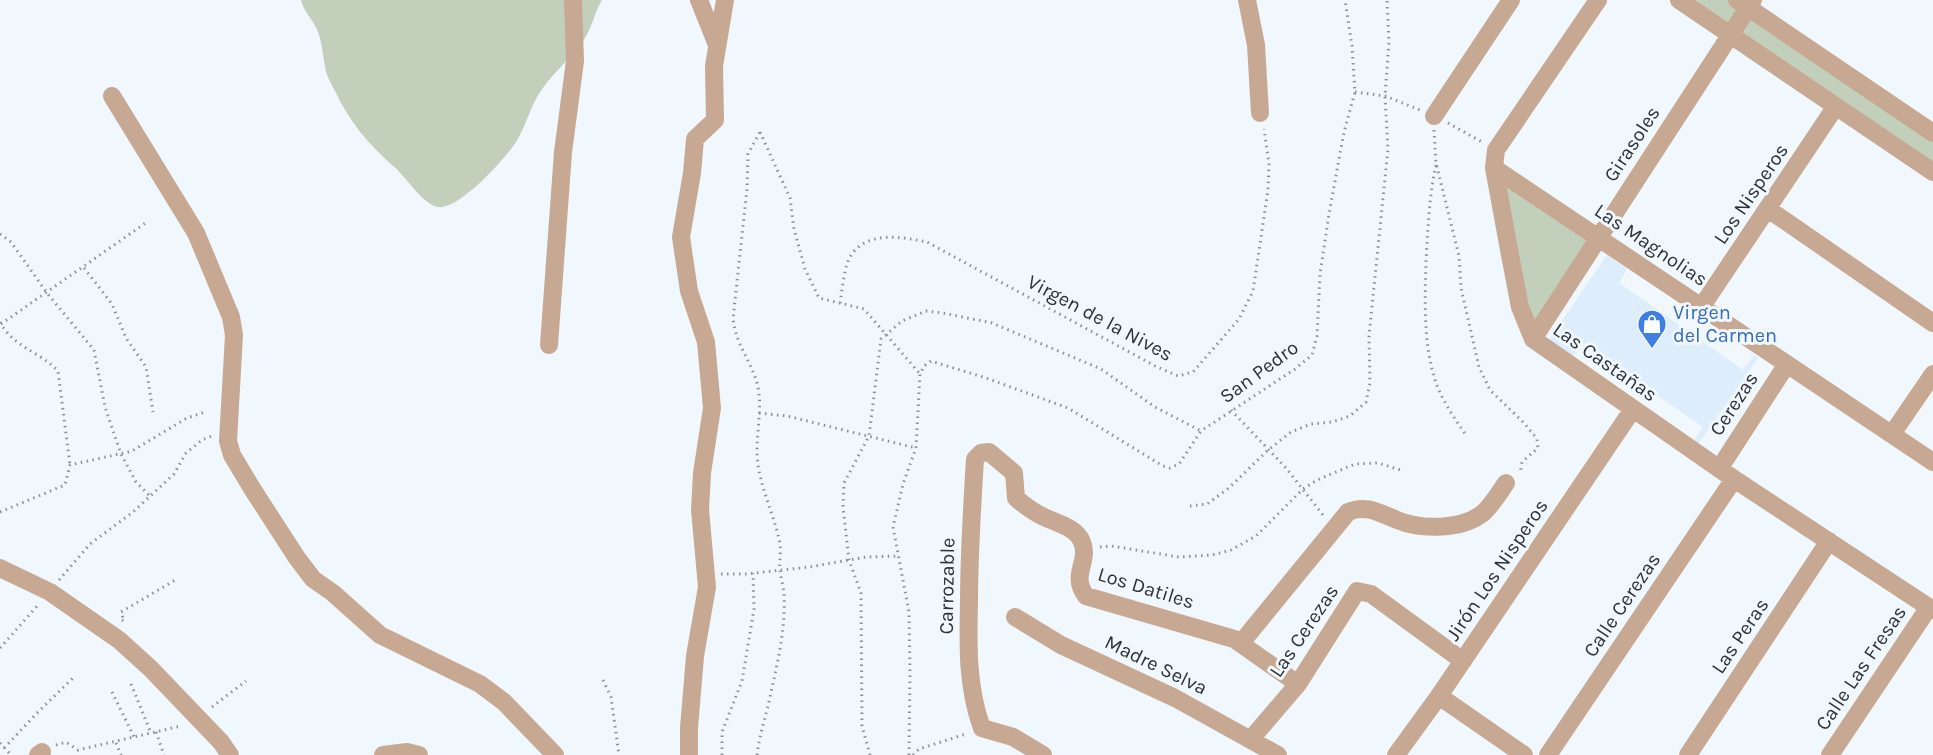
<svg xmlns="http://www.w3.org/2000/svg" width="1933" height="755" font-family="Karla,sans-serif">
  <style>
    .built { fill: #deedfb }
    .green { fill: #c2cfbb }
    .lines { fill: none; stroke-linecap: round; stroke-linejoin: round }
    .path { stroke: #8b9195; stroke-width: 3; stroke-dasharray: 1.5 4.5; stroke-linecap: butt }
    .minor { stroke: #c7a993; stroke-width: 18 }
    .labels { text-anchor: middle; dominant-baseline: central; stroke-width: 6; stroke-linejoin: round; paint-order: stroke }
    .street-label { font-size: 20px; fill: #2e3235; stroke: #f0f7fd }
    .shop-label { font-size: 20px; fill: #366cbe; stroke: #f0f7fd; text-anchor: start }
  </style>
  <rect width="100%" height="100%" fill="#f0f7fd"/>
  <path class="built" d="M1607 255 1627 269 1619 283 1743 370 1754 355 1758 358 1699 443 1694 440 1703 427 1582 343 1573 356 1549 340Z"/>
  <path class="green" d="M301 0H602C594 13 592 29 583 41 569 61 549 76 537 97 529 111 525 128 516 142 505 159 459 210 438 207 423 205 405 175 392 165 368 144 349 121 335 91 331 83 326 75 325 67 323 55 322 43 318 32 314 20 304 13 301 0Z
    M1679 0H1737L1933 133V172Z
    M1503 180 1591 238 1534 327 1528 318Z"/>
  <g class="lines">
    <path class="path" d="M1355 92 1385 96 1420 110
      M1448 123 1482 142
      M1434 130 1436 163 1459 256 1461 288 1479 367 1490 390 1525 424 1537 439 1538 448 1522 462 1520 474
      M760 132 790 198 794 229 805 269 819 298 864 309 920 374
      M1436 165C1429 197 1428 228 1426 261 1425 301 1423 344 1436 383 1443 402 1455 419 1466 435
      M0 234 11 242 47 293 94 350 105 407 121 454 136 482 149 495
      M84 268 112 304 126 338 146 367 153 412
      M840 303C842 292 844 267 850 257 866 230 902 237 927 242L1157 367 1178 376 1193 372 1239 319 1253 291 1268 190 1269 164 1264 129
      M0 322C14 348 39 351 58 371L70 465
      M1 324 147 222
      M1231 410 1286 468 1323 515
      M759 413 787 416 916 448
      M1190 506 1207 504 1229 488 1268 450 1291 432 1311 424 1332 422 1350 416 1366 402 1370 383 1369 336 1388 149 1385 96 1389 42 1387 0
      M0 512 65 485 70 465 132 451 187 418 205 412
      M1100 547 1111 546 1179 557 1212 555 1231 550 1256 536 1303 489 1317 480 1355 464 1378 463 1404 471
      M721 574H746L809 567 866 557 898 556
      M59 580 90 544 133 512 174 474 186 453 202 440 212 436
      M122 620 124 621 121 612 177 579
      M0 648 38 605
      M603 680 611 697 619 755
      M131 684 151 733
      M112 692 134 737
      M212 707 246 681
      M156 732 164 755
      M0 743 11 755
      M116 743 121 755
      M56 745 66 742 78 750 181 726
      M4 748 39 711 75 676
      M722 755V732L742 681 754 609 753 573
      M757 755C759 738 764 722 768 706 776 669 786 632 784 593 783 586 781 578 780 571 779 560 782 549 779 539 773 513 762 491 758 465 754 438 764 409 757 383 750 359 736 345 733 319L747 189 748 154 760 132
      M870 755 862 726 861 593 849 560 843 507 844 483 869 436 881 339 902 321 926 311 943 313 992 323 1101 369 1155 407 1201 431
      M909 755 910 674 909 612 893 527 903 484 916 448 920 374 924 366 931 361 986 378 1068 408 1163 466 1170 468 1179 464 1201 431 1295 369 1312 355 1317 336 1320 274 1329 214 1344 132 1355 92 1352 46 1345 0
      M913 755 919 749 966 734"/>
    <path class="minor" d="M699 0 717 45
      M1247 0 1256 45 1260 113
      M1598 0 1496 150 1494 168 1510 255 1520 307 1533 339 1734 479 1933 610
      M1679 0 1933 172
      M1737 0 1933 133
      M112 96 196 233 231 317 234 335 228 441 232 455 253 490 297 558 313 579 333 593 380 635 480 684 504 702 555 755
      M1434 116 1511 0
      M1494 168 1933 462
      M1768 209 1933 323
      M1702 306 1836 106
      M1533 339 1753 0
      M549 345 563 152 575 61 573 0
      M1892 434 1933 374
      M1719 469 1787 364
      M0 568 50 592 119 640 150 668 221 742 230 755
      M1015 617 1061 645 1175 698 1278 755
      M1241 643 1348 512C1366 504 1380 513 1397 520 1421 530 1462 530 1483 513 1492 505 1499 493 1506 483
      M1439 696 1524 755
      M1251 739 1298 684 1357 591 1371 594 1463 661
      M38 755 42 752
      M383 755 407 752 419 755
      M689 755V728L695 656 707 587 700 510 702 473 712 408 706 342 689 291 681 237 692 173 695 139 715 120 714 66 725 0
      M1043 755 1013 737 982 728C967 688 968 645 969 602 969 554 972 507 975 459L981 453 989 452 1014 473 1016 498C1025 506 1033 512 1044 517 1056 523 1076 527 1082 542 1090 562 1070 575 1086 596L1234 639 1298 684
      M1396 755 1439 696 1633 409
      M1548 755 1734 479
      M1688 755 1829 541
      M1830 755 1929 607"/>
  </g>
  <defs>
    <g id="shop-pin" transform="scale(1.5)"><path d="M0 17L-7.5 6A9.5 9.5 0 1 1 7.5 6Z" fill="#3f7fe0" stroke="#f0f7fd"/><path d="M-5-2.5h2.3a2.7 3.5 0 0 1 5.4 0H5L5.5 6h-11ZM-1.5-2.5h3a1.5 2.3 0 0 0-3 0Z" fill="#fff"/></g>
  </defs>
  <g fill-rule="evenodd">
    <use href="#shop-pin" x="1652" y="324"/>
  </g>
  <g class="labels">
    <g class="street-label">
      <text transform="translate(1632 144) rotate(-57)">Girasoles</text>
      <text transform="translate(1751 194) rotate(-56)">Los Nisperos</text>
      <text transform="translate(1651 245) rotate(34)">Las Magnolias</text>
      <text transform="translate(1100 318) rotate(28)">Virgen de la Nives</text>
      <text transform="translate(1605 362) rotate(35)">Las Castañas</text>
      <text transform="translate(1259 372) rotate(-36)">San Pedro</text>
      <text transform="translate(1734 404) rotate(-57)">Cerezas</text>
      <text transform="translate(1497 570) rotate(-56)">Jirón Los Nisperos</text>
      <text transform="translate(947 586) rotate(-89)">Carrozable</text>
      <text transform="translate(1146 588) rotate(17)">Los Datiles</text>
      <text transform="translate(1622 605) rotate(-56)">Calle Cerezas</text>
      <text transform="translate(1304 631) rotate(-56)">Las Cerezas</text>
      <text transform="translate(1740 636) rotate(-56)">Las Peras</text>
      <text transform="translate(1156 665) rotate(26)">Madre Selva</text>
      <text transform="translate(1861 668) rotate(-56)">Calle Las Fresas</text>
    </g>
    <g class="shop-label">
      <text x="1673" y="312">Virgen<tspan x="1673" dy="23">del Carmen</tspan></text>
    </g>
  </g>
</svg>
